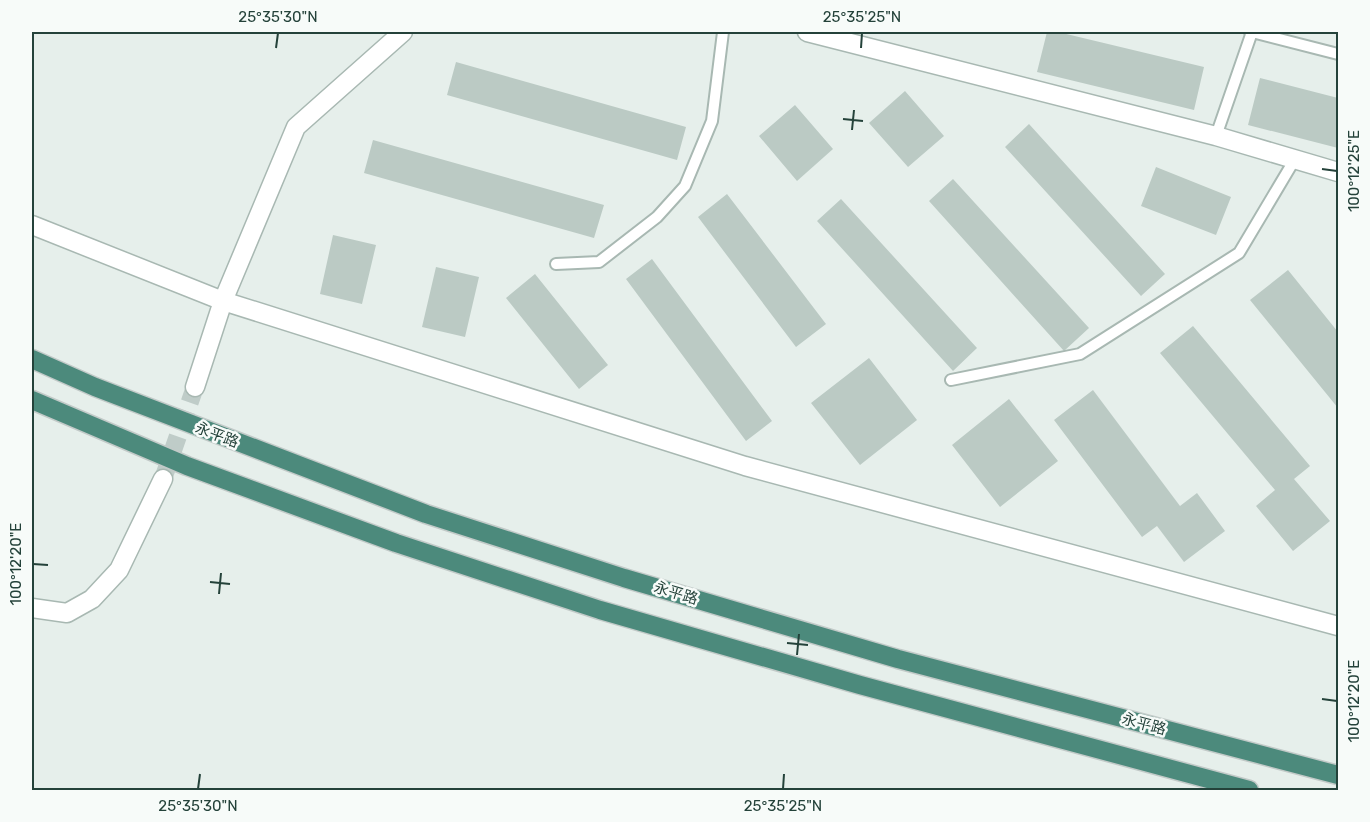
<svg xmlns="http://www.w3.org/2000/svg" width="1370" height="822" font-family="Rubik,'Noto Sans SC',sans-serif">
  <style>
    .building { fill: #bbcac4 }
    .lines { fill: none; stroke-linecap: round; stroke-linejoin: round }
    .minor-tunnel { stroke: #bfccc8; stroke-width: 18; stroke-dasharray: 18 9; stroke-linecap: butt }
    .service-casing { stroke: #a8b8b2; stroke-width: 14 }
    .minor-casing { stroke: #a8b8b2; stroke-width: 21 }
    .trunk-casing { stroke: #c2cac8; stroke-width: 21 }
    .service { stroke: #fff; stroke-width: 10 }
    .minor { stroke: #fff; stroke-width: 18 }
    .trunk { stroke: #4c8a7c; stroke-width: 18 }
    .ticks { fill: none; stroke: #24423a; stroke-width: 2 }
    .labels { text-anchor: middle; dominant-baseline: central; stroke-width: 5; stroke-linejoin: round; paint-order: stroke }
    .street-label { font-size: 15px; fill: #24423a; stroke: #f7fbf9 }
    .neatline { fill: none; stroke: #24423a; stroke-width: 2 }
    .ticks-label { font-size: 15px; text-anchor: middle; fill: #24423a }
  </style>
  <rect width="100%" height="100%" fill="#e6efeb"/>
  <path class="building" d="M1047 32H1058L1204 67 1194 110 1037 72Z
    M456 62 686 127 677 160 447 95Z
    M1260 78 1338 98V148L1248 125Z
    M905 91 944 136 908 167 869 123Z
    M795 105 833 149 797 181 759 136Z
    M1029 124 1165 274 1141 296 1005 147Z
    M373 140 604 205 594 238 364 173Z
    M1156 167 1231 197 1216 235 1141 206Z
    M953 179 1089 328 1064 351 929 201Z
    M727 194 826 324 796 347 698 217Z
    M841 199 977 348 953 371 817 221Z
    M333 235 376 245 362 304 320 294Z
    M652 259 772 421 746 441 626 279Z
    M436 267 479 277 465 337 422 327Z
    M1288 270 1338 332V408L1250 300Z
    M535 274 608 365 579 389 506 298Z
    M1193 326 1310 466 1294 479 1330 521 1293 551 1256 506 1275 490 1160 353Z
    M869 358 917 420 860 465 811 403Z
    M1093 390 1180 506 1197 493 1225 531 1184 562 1157 526 1142 537 1054 420Z
    M1009 399 1058 461 1000 507 952 445Z"/>
  <g class="lines">
    <path class="minor-tunnel" d="M163 479 195 387"/>
    <g class="service-casing">
      <path id="service" d="M1252 32 1338 54
        M1216 136 1252 32H1250
        M556 264 599 262 657 217 685 186 712 121 723 32
        M951 380 1080 354 1239 253 1295 159"/>
    </g>
    <g class="minor-casing">
      <path id="minor" d="M807 32 1216 136 1338 172
        M32 225 223 301 296 127 403 32
        M195 387 223 301 745 466 1338 626
        M32 608 67 613 92 599 119 570 163 479"/>
    </g>
    <g class="trunk-casing">
      <path id="trunk" d="M32 359 95 387 426 514 624 578 898 659 1338 775
        M32 400 187 466 396 543 600 610 860 685 1249 790"/>
    </g>
    <use href="#service" class="service"/>
    <use href="#minor" class="minor"/>
    <use href="#trunk" class="trunk"/>
  </g>
  <path class="ticks" d="M276 48 278 33M861 48 862 33M843 119 863 121M852 130 854 110M1322 169 1337 171M33 564 48 565M210 582 230 584M219 594 221 573M787 643 808 645M797 655 799 634M1322 699 1337 701M198 789 200 774M783 789 784 774"/>
  <g class="labels">
    <g class="street-label">
      <text transform="translate(217 435) rotate(21)">永平路</text>
      <text transform="translate(676 593) rotate(17)">永平路</text>
      <text transform="translate(1144 724) rotate(15)">永平路</text>
    </g>
  </g>
  <rect width="1370" height="822" fill="none" stroke="#f7fbf9" stroke-width="66"/>
  <rect x="33" y="33" width="1304" height="756" class="neatline"/>
  <g class="ticks-label">
    <text x="278" y="22">25°35'30"N</text>
    <text x="862" y="22">25°35'25"N</text>
    <text transform="translate(1354 171) rotate(-90)" y="5">100°12'25"E</text>
    <text transform="translate(16 564) rotate(-90)" y="5">100°12'20"E</text>
    <text transform="translate(1354 701) rotate(-90)" y="5">100°12'20"E</text>
    <text x="198" y="811">25°35'30"N</text>
    <text x="783" y="811">25°35'25"N</text>
  </g>
</svg>
